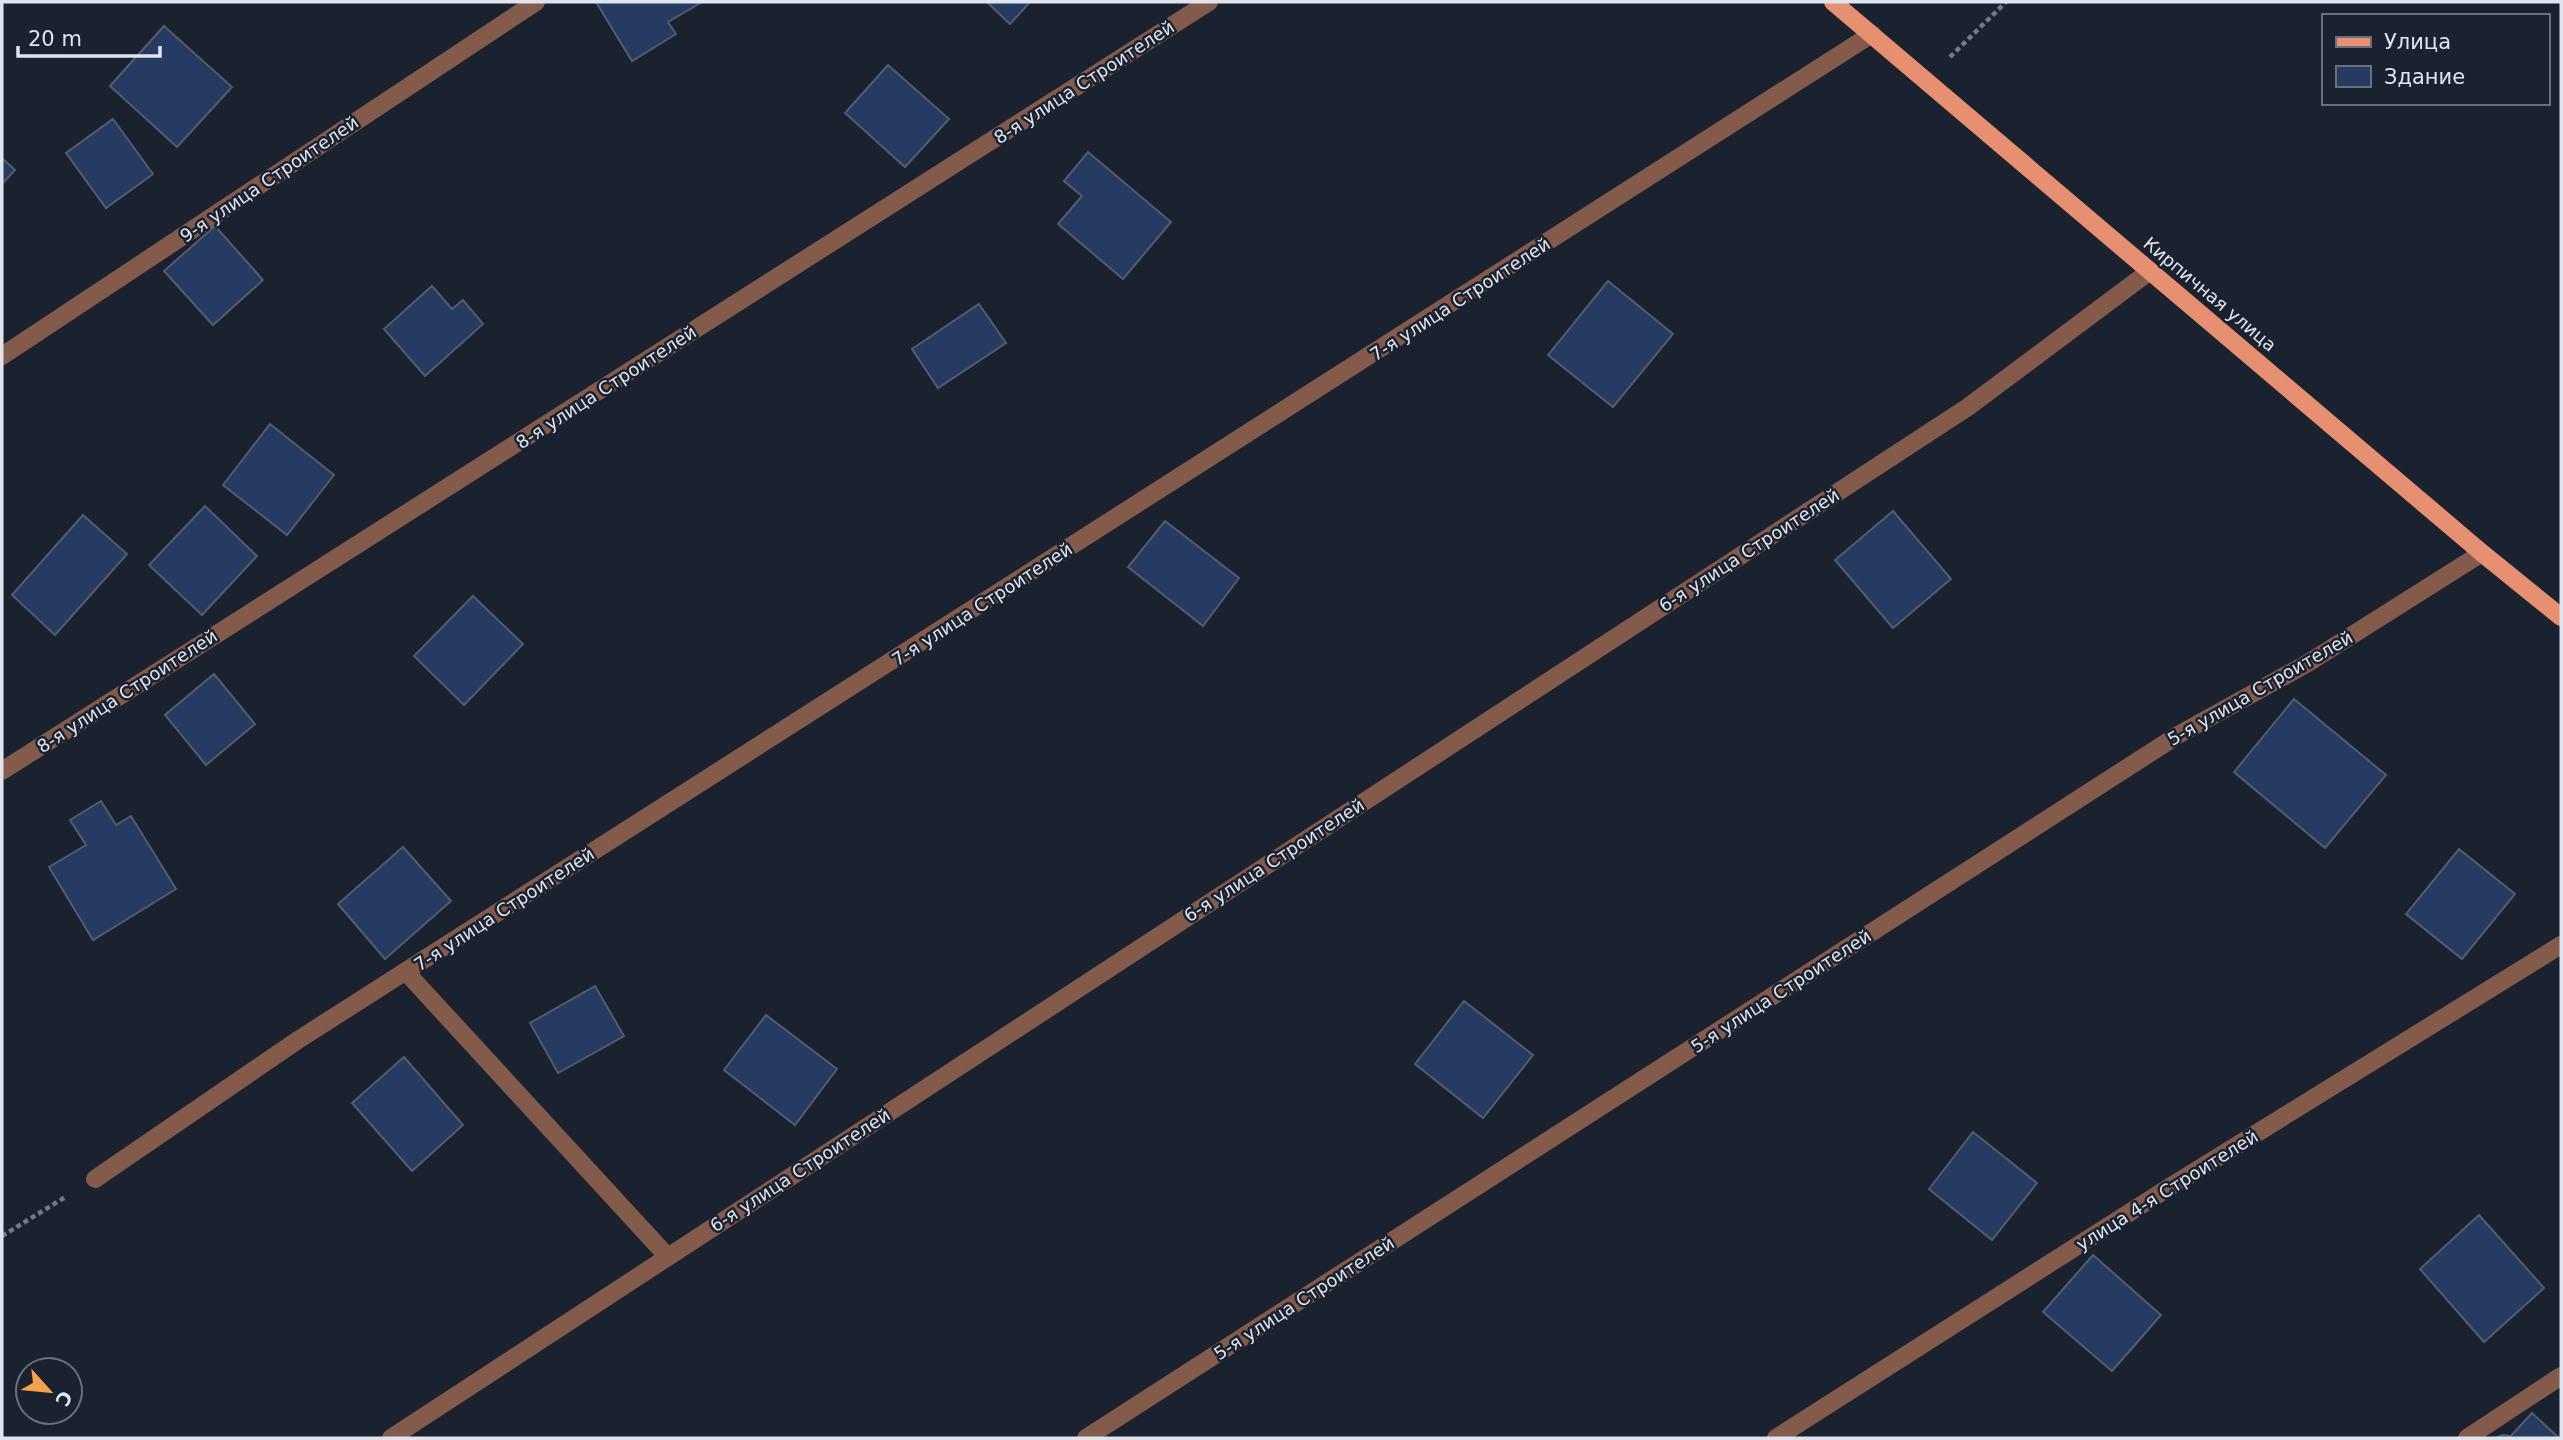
<svg xmlns="http://www.w3.org/2000/svg" width="2563" height="1440" font-family="'DejaVu Sans',sans-serif">
  <style>
    .building { fill: #263a62; stroke: #535c6d; stroke-width: 2 }
    .lines { fill: none; stroke-linecap: round; stroke-linejoin: round }
    .path { stroke: #737985; stroke-width: 4.5; stroke-dasharray: 5 3.5; stroke-linecap: butt }
    .minor { stroke: #845a4b; stroke-width: 18 }
    .major { stroke: #e79071; stroke-width: 18 }
    .labels { text-anchor: middle; dominant-baseline: central; stroke-width: 5; stroke-linejoin: round; paint-order: stroke }
    .street-label { font-size: 18px; fill: #dfe4ee; stroke: #1a2230 }
  </style>
  <rect width="100%" height="100%" fill="#1a2230"/>
  <path class="building" d="M596 2H702L668 22 676 34 632 61Z
    M987 2H1030L1010 24Z
    M164 26 232 87 177 147 110 86Z
    M888 65 949 119 905 167 845 113Z
    M113 119 153 174 106 208 66 153Z
    M1088 152 1171 222 1123 279 1058 224 1082 196 1064 181Z
    M2 158 15 170 2 184Z
    M215 226 263 280 213 325 164 271Z
    M1608 281 1673 334 1613 407 1548 355Z
    M432 286 452 309 463 300 483 324 425 376 384 329Z
    M979 304 1006 343 938 388 912 349Z
    M270 424 334 475 287 535 223 485Z
    M205 506 257 556 202 615 149 565Z
    M1893 511 1951 579 1893 628 1835 560Z
    M83 515 127 554 55 635 12 595Z
    M1165 521 1239 578 1203 626 1128 567Z
    M473 596 523 644 464 705 414 656Z
    M214 674 255 724 206 765 165 715Z
    M2294 699 2386 775 2325 848 2234 772Z
    M101 801 116 825 131 816 176 889 93 940 49 867 86 845 70 820Z
    M403 847 451 901 385 959 338 904Z
    M2459 849 2515 894 2462 959 2406 914Z
    M595 986 624 1036 558 1073 530 1023Z
    M1464 1001 1533 1055 1483 1118 1415 1064Z
    M766 1015 837 1069 795 1125 724 1070Z
    M404 1057 463 1125 412 1171 352 1103Z
    M1973 1132 2037 1183 1992 1240 1929 1189Z
    M2479 1215 2544 1288 2484 1342 2420 1269Z
    M2093 1255 2161 1315 2112 1371 2043 1312Z
    M2532 1413 2559 1438H2495L2503 1435 2511 1436Z"/>
  <g class="lines">
    <path class="path" d="M1950 57 2006 2
      M2 1236 67 1196"/>
    <path class="minor" d="M2 356 536 2
      M2 771 1209 2
      M406 972 668 1257
      M95 1179 298 1040 1872 34
      M391 1438 1968 407 2150 271
      M1086 1438 2178 735 2308 663 2482 553
      M1776 1438 2168 1188 2561 945
      M2467 1438 2561 1376"/>
    <path class="major" d="M1833 2 2482 553 2561 617"/>
  </g>
  <g class="labels">
    <g class="street-label">
      <text transform="translate(1084 82) rotate(-33)">8-я улица Строителей</text>
      <text transform="translate(269 179) rotate(-34)">9-я улица Строителей</text>
      <text transform="translate(2210 294) rotate(40)">Кирпичная улица</text>
      <text transform="translate(1460 299) rotate(-33)">7-я улица Строителей</text>
      <text transform="translate(606 387) rotate(-33)">8-я улица Строителей</text>
      <text transform="translate(1749 550) rotate(-33)">6-я улица Строителей</text>
      <text transform="translate(982 604) rotate(-33)">7-я улица Строителей</text>
      <text transform="translate(2260 688) rotate(-30)">5-я улица Строителей</text>
      <text transform="translate(127 691) rotate(-33)">8-я улица Строителей</text>
      <text transform="translate(1274 860) rotate(-33)">6-я улица Строителей</text>
      <text transform="translate(504 909) rotate(-33)">7-я улица Строителей</text>
      <text transform="translate(1781 991) rotate(-33)">5-я улица Строителей</text>
      <text transform="translate(800 1170) rotate(-33)">6-я улица Строителей</text>
      <text transform="translate(2167 1190) rotate(-32)">улица 4-я Строителей</text>
      <text transform="translate(1304 1298) rotate(-33)">5-я улица Строителей</text>
    </g>
  </g>
  <rect width="2563" height="1440" fill="none" stroke="#dfe4ee" stroke-width="7"/>
  <rect x="2322" y="14" width="228" height="91" fill="#1a2230" stroke="#69707c" stroke-width="2"/>
  <rect x="2336" y="37" width="35" height="10" fill="#e79071" stroke="#69707c" stroke-width="2"/>
  <text x="2384" y="49" font-size="21" fill="#dfe4ee">Улица</text>
  <rect x="2336" y="66" width="35" height="21" fill="#263a62" stroke="#69707c" stroke-width="2"/>
  <text x="2384" y="84" font-size="21" fill="#dfe4ee">Здание</text>
  <g transform="translate(49 1391) rotate(117)"><circle r="33" fill="#1a2230" stroke="#69707c" stroke-width="2"/>
  <path d="M0-5L12 26L0 18L-12 26Z" fill="#f9a04c"/>
  <text y="-10" font-size="19" font-weight="bold" text-anchor="middle" fill="#dfe4ee">С</text>
  </g>
  <path d="M18 46v10h142v-10" fill="none" stroke="#dfe4ee" stroke-width="3.5"/>
  <text x="28" y="46" font-size="21" fill="#dfe4ee" stroke="#1a2230" stroke-width="5" paint-order="stroke">20 m</text>
</svg>
